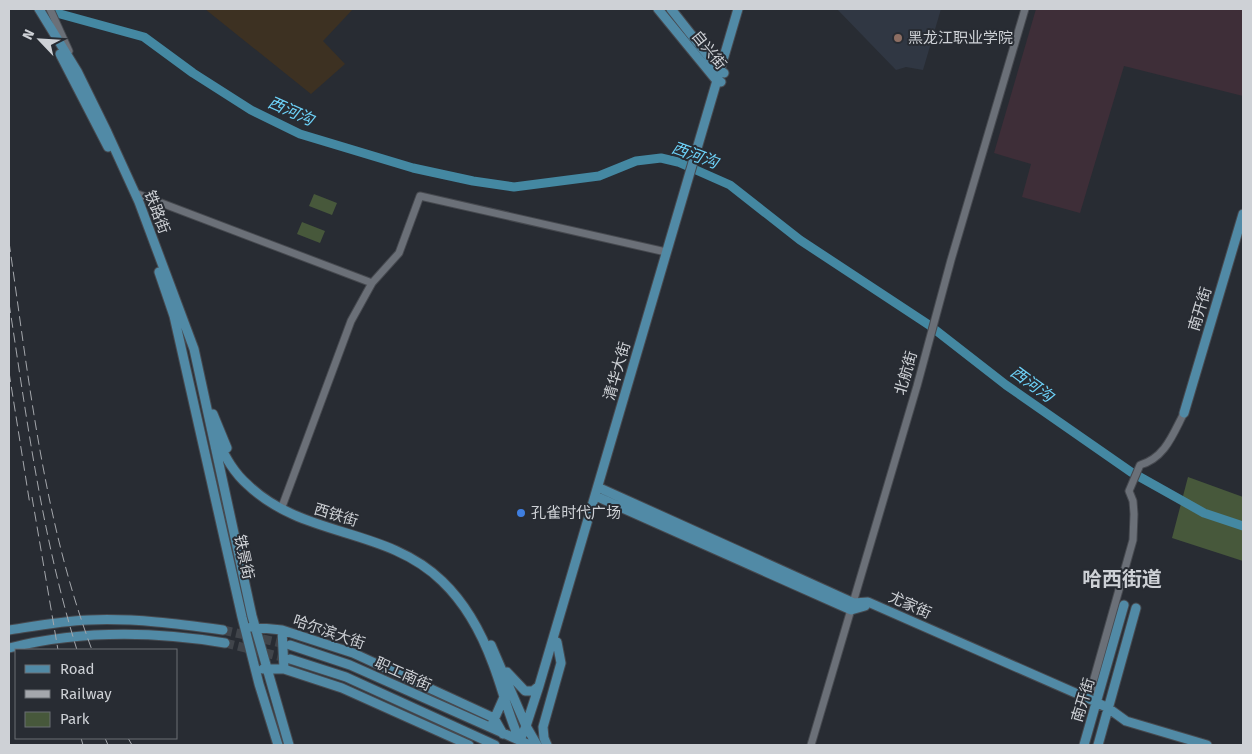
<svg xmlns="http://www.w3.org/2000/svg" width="1252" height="754" font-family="'Fira Sans','Noto Sans SC',sans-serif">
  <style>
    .commercial { fill: #3e2e38 }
    .industrial { fill: #3d3122 }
    .built { fill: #303743 }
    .green { fill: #47583b }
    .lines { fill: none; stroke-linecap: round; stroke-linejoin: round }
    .river { stroke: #4488a2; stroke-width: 9 }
    .major-tunnel { stroke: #41454b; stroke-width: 9; stroke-dasharray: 9 4.5; stroke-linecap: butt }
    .minor-casing { stroke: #46494f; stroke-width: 9 }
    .major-casing { stroke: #46494f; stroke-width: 11 }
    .minor { stroke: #6b7078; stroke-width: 7 }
    .major { stroke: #518aa6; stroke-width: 9 }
    .rail { stroke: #a4a7ac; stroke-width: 1; stroke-dasharray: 10 5; stroke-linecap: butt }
    .education-dot { fill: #8d6e63; stroke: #282c33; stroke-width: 2 }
    .shop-dot { fill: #3f7fe0; stroke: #282c33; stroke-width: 2 }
    .labels { text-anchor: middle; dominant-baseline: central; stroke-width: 4; stroke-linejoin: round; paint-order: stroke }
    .poi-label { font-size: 15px; fill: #ced1d6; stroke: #282c33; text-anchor: start }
    .street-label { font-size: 15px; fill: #ced1d6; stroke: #282c33 }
    .water-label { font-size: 16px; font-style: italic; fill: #6dd2f9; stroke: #282c33 }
    .district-label { font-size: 20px; font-weight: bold; fill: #ced1d6; stroke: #282c33 }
  </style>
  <rect width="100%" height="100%" fill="#282c33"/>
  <path class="commercial" d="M1036 9H1243V96L1124 66 1080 213 1022 197 1031 164 994 153Z"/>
  <path class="industrial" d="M205 9H353L323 41 345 64 311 94Z"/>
  <path class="built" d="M837 9H941L923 70 906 67 896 70Z"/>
  <path class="green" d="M314 194 337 203 332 215 309 206Z
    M302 222 325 231 320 243 297 234Z
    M1188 477 1243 497V561L1172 538Z"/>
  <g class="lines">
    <path class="river" d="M42 9 144 37 193 73 251 110 300 134 413 168 473 181 514 187 599 176 636 161 661 158 678 162 730 185 800 240 929 325 1006 385 1131 472 1204 513 1243 526"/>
    <path class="major-tunnel" d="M223 630 289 645
      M225 643 290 659"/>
    <g class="minor-casing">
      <path id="minor" d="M50 9 69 51
        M135 193 372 283 399 253 420 196 666 252
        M283 504 351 321 372 283
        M1098 697 1093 682 1133 540 1134 514 1133 501 1129 491 1140 465C1165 458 1173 434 1184 413
        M811 745 917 386 951 260 1025 9"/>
    </g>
    <g class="major-casing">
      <path id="major" d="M39 9 77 71 107 132 139 202 194 349 252 616 289 745
        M658 9 717 81 721 82
        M671 9 720 71 724 73
        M60 54 108 147
        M159 272 174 316 242 617 259 684 278 745
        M1184 413 1243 214
        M213 414 227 448
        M218 442C226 458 234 473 248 485 303 538 387 527 442 581 465 603 482 634 493 664 503 690 509 718 521 743
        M602 489 854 603 868 602 1096 702 1108 708 1126 721 1207 745
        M600 498 851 610 865 606
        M251 627 282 630 353 653 494 718 503 734
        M9 630C35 626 62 621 89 620 134 618 179 624 223 630
        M282 630 284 669
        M290 645 350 665 530 745
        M491 645 526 726 537 745
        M9 648C80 630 153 631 225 643
        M290 659 346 677 495 745
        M263 669H284L342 688 469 745
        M507 672 525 691H533L539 686
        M493 722 504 697
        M520 740 526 726 539 686 738 9
        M547 745 544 738 543 727 561 663 557 642
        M1084 745 1124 605
        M1098 745 1136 608"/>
    </g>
    <use href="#minor" class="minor"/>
    <use href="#major" class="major"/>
    <path class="rail" d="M9 242C29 379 43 519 92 650
      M9 303C27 420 42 537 77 650
      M9 372 30 505
      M32 497 58 650
      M81 738 83 745
      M105 738 108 745
      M128 738 132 745"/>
  </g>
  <circle class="education-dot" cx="898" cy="38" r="5"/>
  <circle class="shop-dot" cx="521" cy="513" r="5"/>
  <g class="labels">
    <g class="poi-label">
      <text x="908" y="38">黑龙江职业学院</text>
      <text x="531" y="513">孔雀时代广场</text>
    </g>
    <g class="street-label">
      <text transform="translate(709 50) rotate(51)">自兴街</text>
      <text transform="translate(157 212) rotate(69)">铁路街</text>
      <text transform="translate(1200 309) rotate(-73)">南开街</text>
      <text transform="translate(617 371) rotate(-74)">清华大街</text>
      <text transform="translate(906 373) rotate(-74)">北航街</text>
      <text transform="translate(336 515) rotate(17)">西铁街</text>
      <text transform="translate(244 557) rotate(78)">铁景街</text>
      <text transform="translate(910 605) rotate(24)">尤家街</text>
      <text transform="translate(329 632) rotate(19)">哈尔滨大街</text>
      <text transform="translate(403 674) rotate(24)">职工南街</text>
      <text transform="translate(1083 700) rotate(-73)">南开街</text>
    </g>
    <g class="water-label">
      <text transform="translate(291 111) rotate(24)">西河沟</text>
      <text transform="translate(695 155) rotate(20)">西河沟</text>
      <text transform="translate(1032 384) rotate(36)">西河沟</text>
    </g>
    <g class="district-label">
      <text x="1122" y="579">哈西街道</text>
    </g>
  </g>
  <rect width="1252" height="754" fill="none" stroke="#ced1d6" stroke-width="20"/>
  <rect x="15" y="649" width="162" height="90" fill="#282c33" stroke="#6a6e74"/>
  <rect x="25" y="665" width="25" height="8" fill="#518aa6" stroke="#6a6e74"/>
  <text x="60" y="674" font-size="15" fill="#ced1d6">Road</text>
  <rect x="25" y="690" width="25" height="8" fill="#a4a7ac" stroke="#6a6e74"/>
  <text x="60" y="699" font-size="15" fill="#ced1d6">Railway</text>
  <rect x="25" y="712" width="25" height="15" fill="#47583b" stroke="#6a6e74"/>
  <text x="60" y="724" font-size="15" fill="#ced1d6">Park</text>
  <g transform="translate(40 40) rotate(295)" stroke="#282c33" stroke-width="4" paint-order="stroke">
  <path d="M0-4L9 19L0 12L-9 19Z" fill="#ced1d6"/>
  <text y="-8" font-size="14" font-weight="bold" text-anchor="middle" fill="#ced1d6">N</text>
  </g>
</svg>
